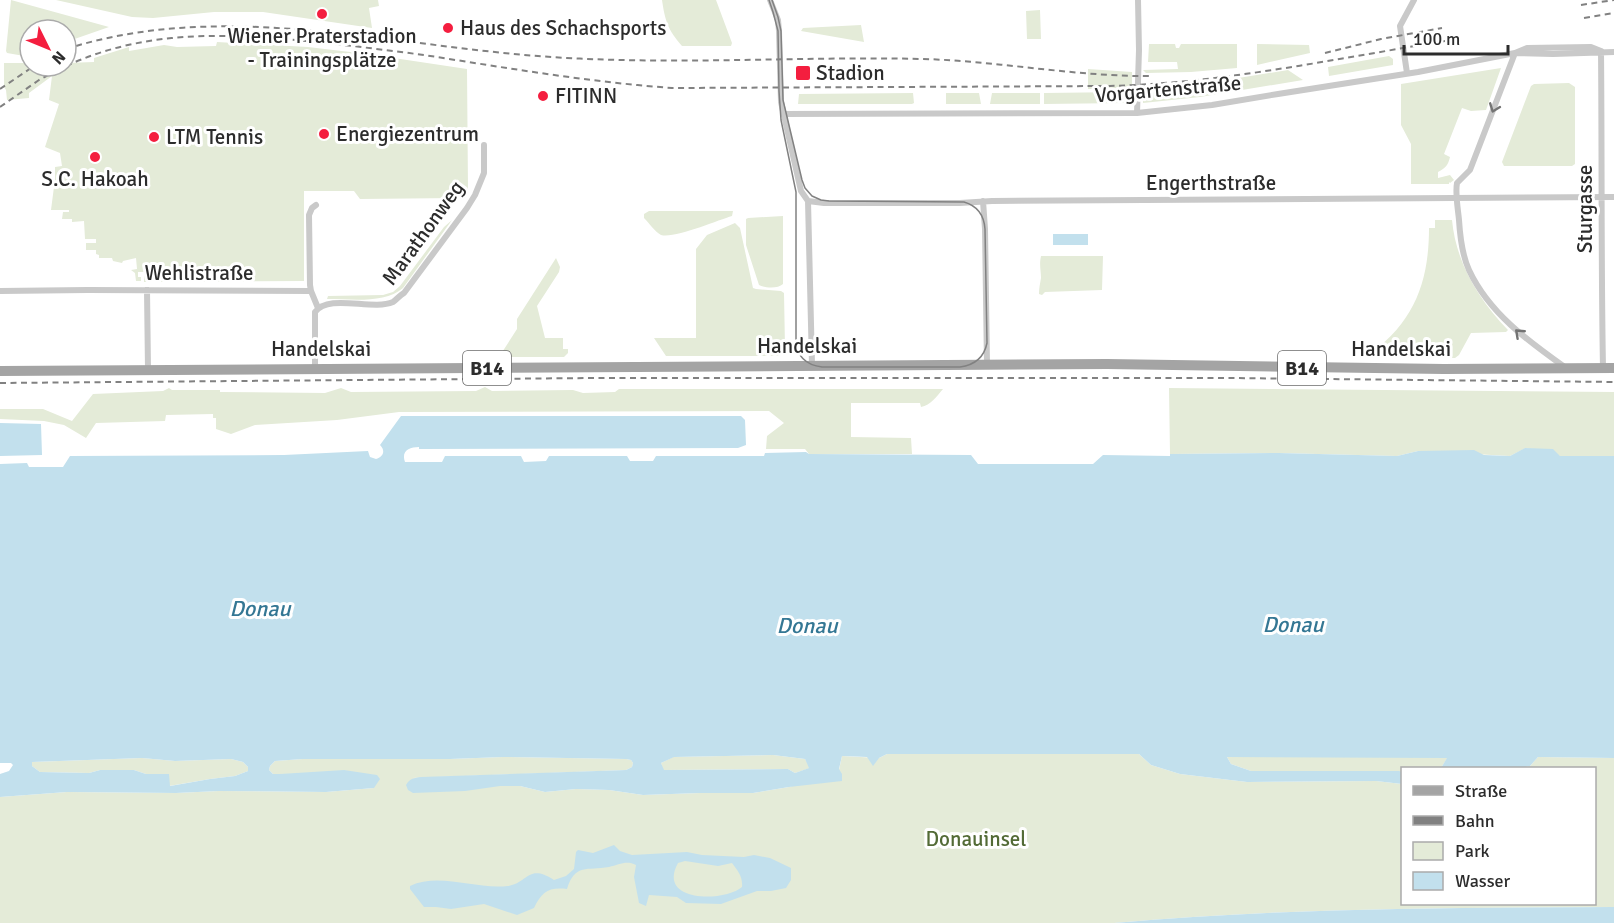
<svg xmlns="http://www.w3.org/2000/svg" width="1614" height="923" font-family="Signika,sans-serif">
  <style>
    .green { fill: #e4ebd8 }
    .water { fill: #c2e0ed; fill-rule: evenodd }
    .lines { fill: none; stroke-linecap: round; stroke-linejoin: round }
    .minor { stroke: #c9c9c9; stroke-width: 6 }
    .primary { stroke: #a4a4a4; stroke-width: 10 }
    .tram { stroke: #818181; stroke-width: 1.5 }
    .rail { stroke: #818181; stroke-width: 2; stroke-dasharray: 6 4.5; stroke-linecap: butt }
    .oneway { stroke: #737373 }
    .poi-dot { fill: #f41e3f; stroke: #fff; stroke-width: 2 }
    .labels { text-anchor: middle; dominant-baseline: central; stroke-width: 6; stroke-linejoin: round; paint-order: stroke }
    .shield { fill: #fff; stroke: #6b6b6b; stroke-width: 1.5 }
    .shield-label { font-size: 20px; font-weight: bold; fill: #2c2c2c }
    .poi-label { font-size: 21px; fill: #2c2c2c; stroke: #fff; text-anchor: start }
    .street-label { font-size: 21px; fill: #2c2c2c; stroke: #fff }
    .park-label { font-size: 21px; fill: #536b36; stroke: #fff }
    .water-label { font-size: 22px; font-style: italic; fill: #347794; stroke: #fff }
  </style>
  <rect width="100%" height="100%" fill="#fff"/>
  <path class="green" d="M11 0 109 27 66 42V30H30V57L7 53 6 51Z
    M56 0H378L379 6 369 8 372 28 263 12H214L153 18 132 17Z
    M662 0H716L732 43 731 46H682C668 30 665 21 662 0Z
    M1040 10 1041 39H1027L1026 11Z
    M861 25 864 42 801 31 803 28Z
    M217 42 308 47 367 54 467 69 468 190 466 193H462L457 198 360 199 354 191H304V281L144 282V272H138V277H141V281H136L135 273 131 270 137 269 136 258 123 261 122 263 113 261 112 258H99V255L96 254V250H86V243H96V239H85L84 221 72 222V219H62L63 212H69V210H51L55 179V167L62 166 60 153 45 147 59 104 49 100 52 76 29 93V98L7 100 6 90 4 87V63H30V66H66V63L94 62V58L129 47V51L164 45 177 47 216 46Z
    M1149 44H1175L1176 48H1179L1181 44H1237V68L1191 72 1146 73 1143 70 1178 69 1177 62H1148Z
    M1257 44 1309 45 1310 53 1257 65Z
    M1389 56 1393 59V65L1329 76 1328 67Z
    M1501 68 1486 110 1471 111 1462 108 1444 154 1450 157C1448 165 1446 168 1438 172V178L1450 175 1454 180 1450 183 1449 182V184H1411V144L1401 125V84Z
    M1088 69 1132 72V88L1088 89Z
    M1288 70 1303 80 1200 97 1143 103V101L1156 87 1214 82Z
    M1569 83 1575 87V164L1572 166H1504L1502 162 1531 86 1534 84Z
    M1125 92V103L1044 104V93Z
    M913 93 914 103 912 104H798L799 94Z
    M946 93H979L981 104H946Z
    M992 93H1040V104H990Z
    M649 211H733L732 216C718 220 674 239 661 235 655 232 649 223 644 218V214Z
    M783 216V284C778 289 765 288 759 285L746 245V219L748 218Z
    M452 220 403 288C385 304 351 299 327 299L328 296 383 295 393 292 400 286 444 227Z
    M1435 220H1452C1456 263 1479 300 1508 330L1506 332 1471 333 1459 355 1455 358 1365 357C1413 325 1429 284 1429 228H1435Z
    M735 223 740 228 753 288 756 289 781 291 784 293 785 348 778 356H666L654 338H696V249L707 235Z
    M1041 256H1103L1102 290 1045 292 1042 295 1039 294C1039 288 1040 284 1041 278 1041 270 1039 265 1041 256Z
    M556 258 560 267 559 272 537 306 545 338H563V349H568V353L564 357H499L517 329V319Z
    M485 387 492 391 573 390 583 393 615 392 619 389H943C936 397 931 405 921 407L920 403H851V437L911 438 912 454H809L805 449H766L767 436 784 423 769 411 399 412 337 420 255 425 231 434 216 429V418H213V414L166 415 165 421 96 423 86 438 64 425 44 421 0 419V409H43L72 421 93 394 163 391 169 388 172 390H220V392L325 393 341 388 351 392 476 391Z
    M1169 388 1614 392V456H1560L1526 448 1510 456 1418 451 1397 456 1279 453 1170 454Z
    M887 754H1139L1151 765 1180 774 1247 782 1376 781 1402 784V904H1594V768H1521L1530 766 1538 757 1614 758V907C1447 908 1280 908 1114 923H0V797L67 792 176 793 219 791 326 792 374 788 273 774 269 770 270 766 275 761 303 759H450L503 757 626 759 631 760 633 763 632 767 626 770 412 778 497 786H520L545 792 576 789 609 790 643 795 700 793H753L789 787 839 770 842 756 879 758Z
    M773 755 805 759 810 768 795 773 788 769 663 770 661 763 673 757Z
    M1227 757H1448L1441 768H1402V772L1251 771 1231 764Z
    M142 758 175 761 231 759 243 762 248 767V771L235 776 210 779 169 786V774H146L134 770H100L89 773 40 772 32 766V762Z"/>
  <path class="water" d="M1053 234H1088V245H1053Z
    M401 416H741L745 420 746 445 738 448 419 449V447C409 447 401 451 405 462H442L445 456H521L524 462 546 461 549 456H627L630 461H653L656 456H764L765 453 806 452 809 454 971 455 978 464H1093L1103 455 1170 456V454L1279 453 1397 456 1418 451 1474 450 1484 455 1510 456 1525 448 1553 449 1560 456H1614V758L1538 757 1530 766 1521 768H1441L1447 758 1227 757 1231 764 1251 771H1399L1402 772V784L1376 781 1247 782 1180 774 1151 765 1139 754H887L879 758 873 766 867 757 842 756 839 769 842 774V781L789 787 753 793H700L643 795 609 790 576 789 545 792 520 786H500L465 791 413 793 408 790 406 785C410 778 414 778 421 777L626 770 632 767 633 763 631 760 626 759 503 757 450 759H303L275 761 270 766 269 770 273 774H280L344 770 377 775 380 779 374 788 326 792 219 791 176 793 67 792 0 797V774L9 771 13 765 11 763H0V464L27 463 29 467H63L70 456 284 455 368 451 370 457 376 459C383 457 386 451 380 445ZM773 755 805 759 809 768 795 773 788 769 664 770 661 763 674 757ZM142 758 175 761 231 759 243 762 248 767V771L235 776 210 779 170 786 169 774H146L134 770H100L89 773 40 772 32 766V762Z
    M0 423 41 424 42 455 0 456Z
    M614 845 620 851 632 855 687 852 702 855 744 857 754 855 770 858 791 868V880L786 888 771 891H757L721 904 686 903 677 897 649 895 646 906 639 903 634 877 636 865C626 860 619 865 609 867 587 871 575 863 567 889 548 887 542 892 534 908L517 915 484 904 451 909 436 907H424L410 889V886C440 872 476 890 508 886 528 883 528 863 554 880L566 876 574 869 576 852 578 850 593 853ZM685 861 718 866 732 863C738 871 743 877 742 887 725 902 656 903 678 863Z
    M1614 907V923H1114C1280 908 1447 908 1614 907Z"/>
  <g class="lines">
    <path class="minor" d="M770 0 778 20 779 31 781 102 801 191 808 201
      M1601 51C1602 157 1601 262 1603 368
      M1515 53 1470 170 1457 183C1455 194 1458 209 1459 220 1460 236 1462 255 1469 270 1489 313 1528 341 1566 368
      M1516 53 1553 54 1614 52
      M1407 73 1400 26 1414 0
      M1137 113 1139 50 1138 0
      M783 114 1137 113 1212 105 1278 94 1418 72 1515 53 1527 48 1591 47 1601 51
      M808 201 824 203H960L992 201 1614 197
      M808 201 812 365
      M983 201 985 229 987 365
      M316 205 312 208 309 215 310 285 311 291 318 308
      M147 290 148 370
      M0 291 88 290 311 291
      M315 369V312C329 293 372 311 393 302 396 300 400 295 404 293L467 208 475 195 484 173V145"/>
    <path class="primary" d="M0 371 1107 364 1444 369 1614 368"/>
    <path class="tram" d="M769 0 773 12 778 31 779 91 781 120 796 192V341C797 357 806 365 822 367H960C975 365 984 358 987 343L985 229C984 215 978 206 964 202L829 201 821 200 812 196 805 188 802 180 783 100 781 31 778 17 772 0"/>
    <path class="rail" d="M1581 5 1614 0
      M1584 18 1614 13
      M66 49C220 0 380 44 538 56 666 66 795 56 923 59 1000 61 1076 77 1153 76
      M1325 53 1381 39 1442 28
      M66 66C138 33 208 33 284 39 331 43 378 49 424 55 507 68 589 82 672 88L1110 86C1223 83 1334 59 1445 41
      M0 89 34 66
      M0 107 39 80 65 66
      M0 383 595 378H1229L1614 382"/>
  </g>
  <defs><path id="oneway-chevron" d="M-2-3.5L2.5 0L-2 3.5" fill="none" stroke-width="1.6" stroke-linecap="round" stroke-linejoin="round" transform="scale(1.5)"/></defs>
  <g class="oneway">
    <use href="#oneway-chevron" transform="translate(1494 108) rotate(111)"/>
    <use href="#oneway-chevron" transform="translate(1519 333) rotate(-137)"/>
  </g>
  <g class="poi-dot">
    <circle cx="322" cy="14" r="6"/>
    <circle cx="448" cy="28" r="6"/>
    <rect x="795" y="65" width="16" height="16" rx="3"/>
    <circle cx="543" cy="96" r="6"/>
    <circle cx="324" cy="134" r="6"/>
    <circle cx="154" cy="137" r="6"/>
    <circle cx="95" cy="157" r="6"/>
  </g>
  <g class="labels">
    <g class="shield">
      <rect x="463" y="351" width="48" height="34" rx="4.5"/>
      <rect x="1278" y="351" width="48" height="34" rx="4.5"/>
    </g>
    <g class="shield-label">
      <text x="487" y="368">B14</text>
      <text x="1302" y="368">B14</text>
    </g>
    <g class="poi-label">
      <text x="460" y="28">Haus des Schachsports</text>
      <text x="322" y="36" text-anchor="middle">Wiener Praterstadion<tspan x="322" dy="24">- Trainingsplätze</tspan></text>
      <text x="816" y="73">Stadion</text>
      <text x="555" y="96">FITINN</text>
      <text x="336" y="134">Energiezentrum</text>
      <text x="166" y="137">LTM Tennis</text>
      <text x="95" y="179" text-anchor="middle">S.C. Hakoah</text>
    </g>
    <g class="street-label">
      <text transform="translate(1168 89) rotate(-5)">Vorgartenstraße</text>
      <text x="1211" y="183">Engerthstraße</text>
      <text transform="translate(1585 209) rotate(-90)">Sturgasse</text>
      <text transform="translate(423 233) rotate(-54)">Marathonweg</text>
      <text x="199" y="273">Wehlistraße</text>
      <text x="807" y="346">Handelskai</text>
      <text x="321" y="349">Handelskai</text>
      <text x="1401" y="349">Handelskai</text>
    </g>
    <g class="park-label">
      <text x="976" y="839">Donauinsel</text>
    </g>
    <g class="water-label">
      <text x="260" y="608">Donau</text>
      <text x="1293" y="624">Donau</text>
      <text x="807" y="625">Donau</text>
    </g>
  </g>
  <rect x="1401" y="767" width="195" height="138" fill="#ffffff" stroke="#ababab" stroke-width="1.5"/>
  <rect x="1413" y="786" width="30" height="9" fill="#a4a4a4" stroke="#ababab" stroke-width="1.5"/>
  <text x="1455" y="797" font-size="18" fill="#2c2c2c">Straße</text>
  <rect x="1413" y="816" width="30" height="9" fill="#818181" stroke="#ababab" stroke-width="1.5"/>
  <text x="1455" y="827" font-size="18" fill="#2c2c2c">Bahn</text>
  <rect x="1413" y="842" width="30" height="18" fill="#e4ebd8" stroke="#ababab" stroke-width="1.5"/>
  <text x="1455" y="857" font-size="18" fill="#2c2c2c">Park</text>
  <rect x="1413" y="872" width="30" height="18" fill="#c2e0ed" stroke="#ababab" stroke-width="1.5"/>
  <text x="1455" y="887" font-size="18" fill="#2c2c2c">Wasser</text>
  <g transform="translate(48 48) rotate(133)"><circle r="28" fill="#ffffff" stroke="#ababab" stroke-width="1.5"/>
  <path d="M0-4.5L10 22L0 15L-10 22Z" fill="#f41e3f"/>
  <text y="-9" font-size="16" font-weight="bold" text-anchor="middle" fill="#2c2c2c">N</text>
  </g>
  <path d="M1404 45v9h104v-9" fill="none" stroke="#2c2c2c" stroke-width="3"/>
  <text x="1413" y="45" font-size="18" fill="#2c2c2c" stroke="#ffffff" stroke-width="4.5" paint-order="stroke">100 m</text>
</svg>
